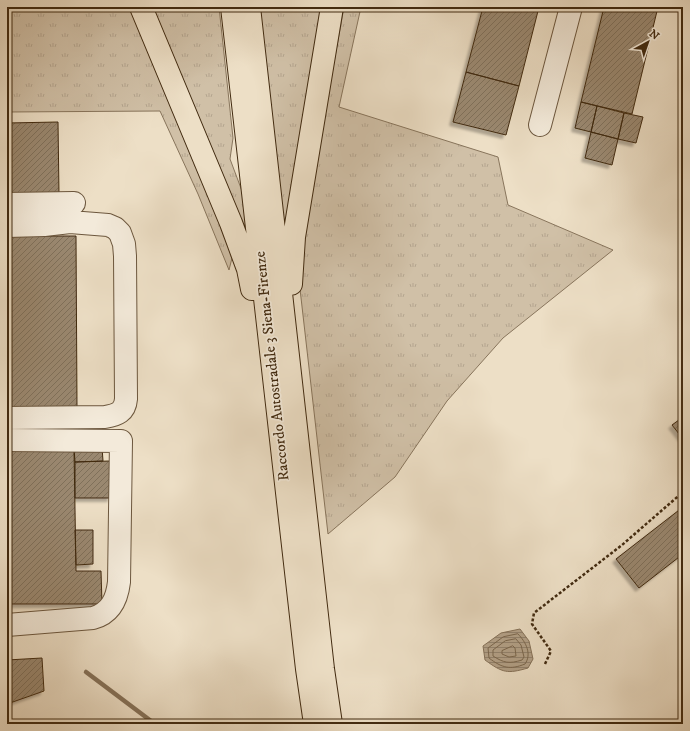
<svg xmlns="http://www.w3.org/2000/svg" width="690" height="731" font-family="'IM FELL DW Pica',serif">
  <style>
    .grass { fill: url(#grass-tufts); stroke: #88755c }
    .water { fill: url(#water-rules); stroke: #857158 }
    .lines { fill: none; stroke-linecap: round; stroke-linejoin: round }
    .shore { stroke: #7a664c; stroke-width: 1 }
    .stream { stroke: #857158; stroke-width: 4.5 }
    .building { fill: url(#building-hatch); stroke: #412a10; filter: url(#shadow) }
    .minor-casing { stroke: #6c573e; stroke-width: 24 }
    .highway-casing { stroke: #412a10; stroke-width: 24 }
    .path { stroke: #412a10; stroke-width: 2.5; stroke-dasharray: 3 2; stroke-linecap: butt }
    .minor { stroke: #f3eada; stroke-width: 22 }
    .highway { stroke: #eddfc6; stroke-width: 22 }
    .labels { text-anchor: middle; dominant-baseline: central; stroke-width: 3.5; stroke-linejoin: round; paint-order: stroke }
    .street-label { font-size: 15px; fill: #412a10; stroke: #f3eada }
  </style>
  <defs>
    <pattern id="grass-tufts" width="24" height="20" patternUnits="userSpaceOnUse"><rect width="24" height="20" fill="#d0c0a7"/><path d="M3 7l-1-3M5 7V3M7 7l1-3M15 17l-1-3M17 17v-4M19 17l1-3" fill="none" stroke="#b4a58f"/></pattern>
    <pattern id="water-rules" width="6" height="5" patternUnits="userSpaceOnUse"><rect width="6" height="5" fill="#b3a188"/><path d="M0 2.5h6" fill="none" stroke="#93836e"/></pattern>
    <pattern id="building-hatch" width="6" height="6" patternUnits="userSpaceOnUse"><rect width="6" height="6" fill="#9a886f"/><path d="M-1 1l2-2M0 6l6-6M5 7l2-2" fill="none" stroke="#7f6f5a"/></pattern>
    <filter id="shadow"><feDropShadow dx="-3.5" dy="3.5" stdDeviation="1" flood-color="#0004"/></filter>
  </defs>
  <rect width="100%" height="100%" fill="#eddfc6"/>
  <filter id="stains"><feTurbulence type="fractalNoise" baseFrequency=".005" numOctaves="4"/><feColorMatrix values="0 0 0 0 .2 0 0 0 0 .09 0 0 0 0 .02 0 0 0 .5 -.17"/></filter>
  <radialGradient id="worn" r=".72"><stop offset=".6" stop-color="#630" stop-opacity="0"/><stop offset="1" stop-color="#630" stop-opacity=".3"/></radialGradient>
  <path class="grass" d="M7 7H134L233 254 229 270 198 194 160 111 7 112Z
    M149 7H219L233 138 230 159 242 191 247 236Z
    M259 7H324L287 230H281Z
    M344 7H361L339 107 498 157 508 205 613 250 503 338 447 401 395 477 328 534 300 289 302 240Z"/>
  <path class="water" d="M520 629 529 641 533 659 528 668C507 674 503 673 485 660L483 646 501 633Z"/>
  <g class="lines">
    <path class="shore" d="M518 634C526 642 532 654 525 664 510 670 502 668 489 658L488 648 503 637Z
      M516 639 521 645 524 657 522 660C509 664 504 663 493 656V650L505 641Z
      M513 646 515 648 516 656 509 657 502 654V651Z"/>
    <path class="stream" d="M86 672 155 724"/>
  </g>
  <path class="building" d="M483 7H539L519 86 466 72Z
    M604 7H658L632 114 581 102Z
    M466 72 519 86 506 135 453 122Z
    M581 102 597 106 591 132 575 128Z
    M597 106 624 113 618 139 591 132Z
    M624 113 643 117 636 143 618 139Z
    M58 122 59 195 7 196V123Z
    M591 132 618 139 612 165 585 158Z
    M7 236H76L77 408H7Z
    M683 417V439L672 425Z
    M102 447 103 461 75 462 74 448Z
    M7 448H74L76 571H101L102 604H7Z
    M110 461 111 498H75V462Z
    M683 507V554L639 588 616 559Z
    M75 530H93V564L76 565Z
    M42 658 44 691 7 704V660Z"/>
  <g class="lines">
    <g class="minor-casing">
      <path id="minor" d="M540 125 571 7
        M7 204 74 203
        M7 226 44 225 70 222 108 225 115 228 120 233 124 244 125 256 126 399C125 412 117 415 105 417L7 418
        M7 440 121 441 119 582C117 599 111 613 93 618L7 625"/>
    </g>
    <g class="highway-casing">
      <path id="highway" d="M141 7 231 223 248 269 252 289
        M232 7 307 669 315 724
        M249 7 323 669 331 724
        M291 284 294 237 332 7"/>
    </g>
    <path class="path" d="M545 664 551 651 532 624 534 613 622 545 683 492"/>
    <use href="#minor" class="minor"/>
    <use href="#highway" class="highway"/>
  </g>
  <g class="labels">
    <g class="street-label">
      <text transform="translate(272 366) rotate(-96)">Raccordo Autostradale 3 Siena-Firenze</text>
    </g>
  </g>
  <rect width="690" height="731" fill="none" stroke="#eddfc6" stroke-width="24"/>
  <rect x="8" y="8" width="674" height="715" fill="none" stroke="#412a10" stroke-width="2"/>
  <rect x="12" y="12" width="666" height="707" fill="none" stroke="#412a10"/>
  <g transform="translate(648 42) rotate(40)" stroke="#f3eada" stroke-width="3" paint-order="stroke">
  <path d="M0-3L7 15L0 10L-7 15Z" fill="#412a10"/>
  <text y="-6" font-size="11" font-weight="bold" text-anchor="middle" fill="#412a10">N</text>
  </g>
  <rect width="100%" height="100%" filter="url(#stains)"/>
  <rect width="100%" height="100%" fill="url(#worn)"/>
</svg>
